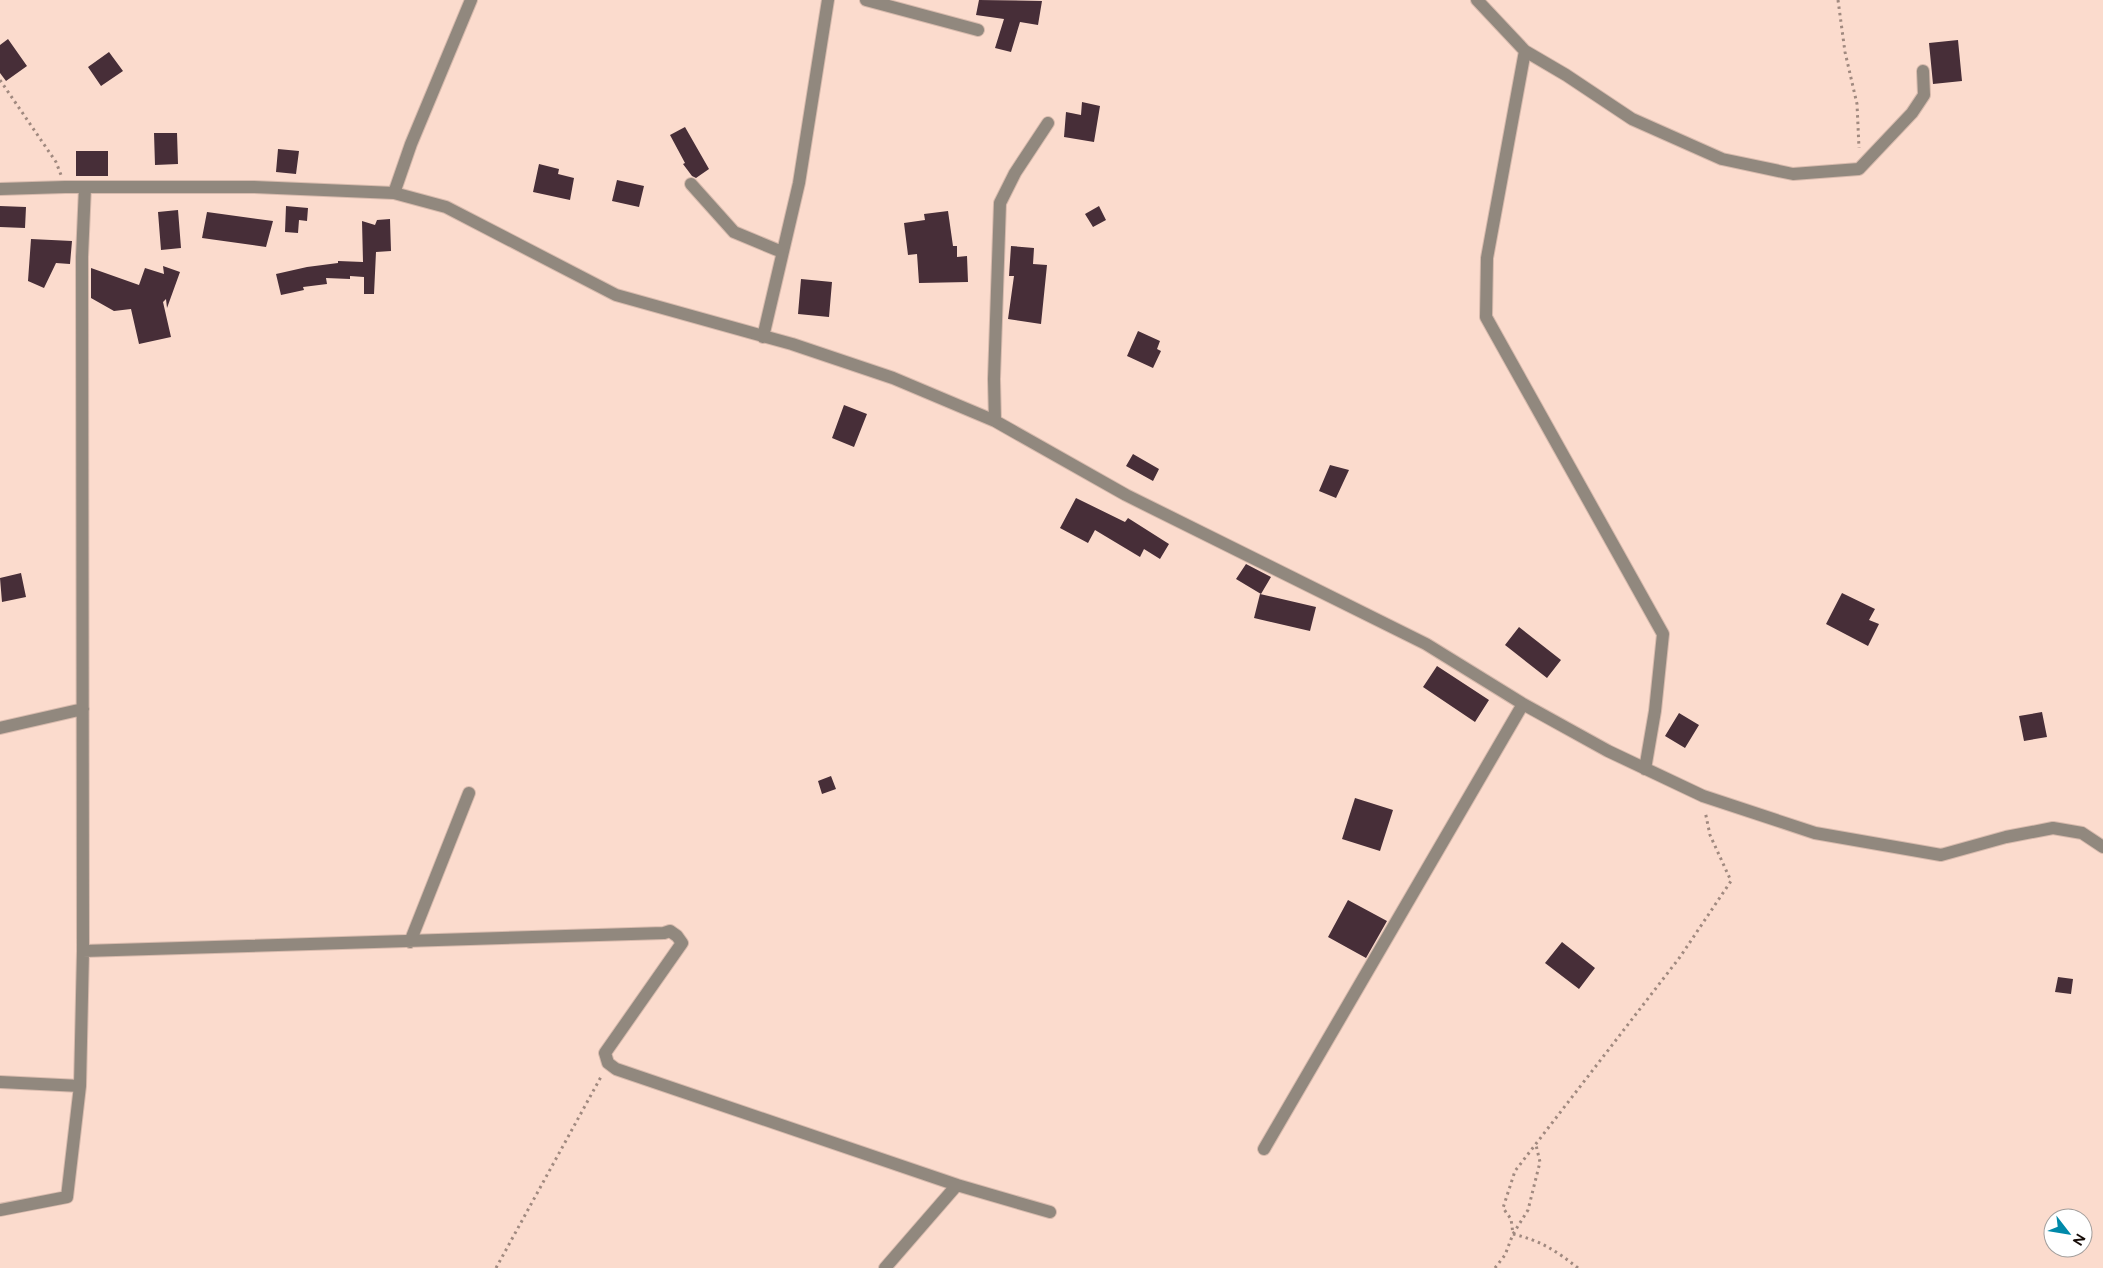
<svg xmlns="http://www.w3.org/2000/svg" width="2103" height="1268" font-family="Figtree,sans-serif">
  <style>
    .building { fill: #472e38 }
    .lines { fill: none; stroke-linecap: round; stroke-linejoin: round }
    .minor-casing { stroke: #d7baad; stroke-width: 14 }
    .path { stroke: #a0897f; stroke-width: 3; stroke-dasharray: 2.5 4; stroke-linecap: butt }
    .minor { stroke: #91887e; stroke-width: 12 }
  </style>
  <rect width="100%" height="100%" fill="#fbdbcd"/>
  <path class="building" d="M979 0 1042 1 1038 25 1020 22 1011 52 995 48 1004 19 976 15Z
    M8 39 27 66 6 81 0 73V45Z
    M1958 40 1962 81 1933 84 1929 43Z
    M109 52 123 71 101 86 88 67Z
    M1082 102 1100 106 1094 142 1064 137 1066 112 1081 115Z
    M685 127 709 169 696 178 692 176 683 164 685 163 670 135Z
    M154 133H177L178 164 155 165Z
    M278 149 299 151 296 174 276 172Z
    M76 151H108V176H76Z
    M539 164 559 169 558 174 574 178 570 200 533 192Z
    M617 180 644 186 639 207 612 201Z
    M0 206 26 207 25 228 0 227Z
    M286 206 308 208 307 221 299 220 298 233 285 232Z
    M1099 206 1106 220 1093 227 1085 214Z
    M178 210 181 248 161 250 158 212Z
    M948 211 953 246H957V257L967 256 968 282 919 283 917 254 908 255 904 223 925 220 924 214Z
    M207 212 273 221 266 247 202 238Z
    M390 219 391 251 376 252 374 294H364V277L350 276V279L326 278 327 284 303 287 304 290 281 295 276 274 307 267 338 263V261L363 262 362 221 375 225 377 220Z
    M31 239 72 241 70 264 56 263 44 288 28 281Z
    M1011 246 1034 248 1033 264 1047 265 1041 324 1008 319 1014 276H1009Z
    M163 266 180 272 167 308 166 299 163 302 171 337 139 344 131 309 114 311 91 298V268L139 285 145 268 164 274Z
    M801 279 832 282 829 317 798 314Z
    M1138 331 1160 341 1157 349 1161 351 1153 368 1127 356Z
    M844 405 867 414 854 447 832 438Z
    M1133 454 1159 469 1153 481 1126 466Z
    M1330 465 1349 470 1336 498 1319 491Z
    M1076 498 1125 522 1128 518 1169 544 1160 559 1144 549 1140 557 1095 530 1088 543 1060 528Z
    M1246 564 1271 577 1261 594 1236 579Z
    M21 573 26 597 2 602 0 578Z
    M1842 593 1875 609 1869 620 1879 624 1868 646 1826 624Z
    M1260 594 1316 607 1310 631 1254 618Z
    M1519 627 1561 660 1547 678 1505 645Z
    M1437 666 1489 700 1475 722 1423 687Z
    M2042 712 2047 737 2024 741 2019 716Z
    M1679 713 1699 725 1685 748 1665 736Z
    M831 776 836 789 822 794 818 781Z
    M1355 798 1393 810 1380 851 1342 839Z
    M1348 900 1387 921 1366 958 1328 937Z
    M1562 942 1595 968 1579 989 1545 963Z
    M2058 977 2073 979 2071 994 2055 992Z"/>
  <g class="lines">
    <g class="minor-casing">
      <path id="minor" d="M866 0 978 30
        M1477 0 1525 51 1566 75 1632 119 1722 159 1793 174 1859 169 1912 113 1924 95 1923 71
        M1525 51 1487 258 1486 317 1663 634 1655 711 1645 769
        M691 184 734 232 782 252
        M0 189 65 187H254L394 193 446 207 616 295 792 344 893 378 995 421 1126 495 1426 644 1523 704 1608 751 1703 796 1815 833 1941 855 2006 837 2053 828 2082 833 2103 847
        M394 193 411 144 471 0
        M763 337 799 183 828 0
        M995 421 994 379 1000 203 1015 173 1048 123
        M0 728 83 709
        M410 942 469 793
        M83 951 664 933 670 931 677 936 682 943 605 1053 608 1063 616 1069 957 1185 1050 1212
        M0 1082 80 1086
        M1264 1149 1523 704
        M0 1210 67 1197 80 1086 83 951 82 257 85 187
        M885 1268 957 1185"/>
    </g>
    <path class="path" d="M1838 0 1845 52 1857 104 1859 148
      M0 80 56 162 61 175
      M496 1268 602 1075
      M1495 1268 1505 1255 1513 1234 1528 1210 1540 1162 1536 1145
      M1578 1268C1555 1250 1541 1241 1513 1234L1511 1219 1503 1208 1515 1171 1680 957 1731 881 1710 835 1705 811"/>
    <use href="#minor" class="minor"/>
  </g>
  <g transform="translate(2068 1233) rotate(121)"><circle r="24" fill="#ffffff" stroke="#a29e9c"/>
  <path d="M0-4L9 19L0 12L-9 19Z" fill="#0089a9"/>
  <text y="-8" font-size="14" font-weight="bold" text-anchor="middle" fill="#170c08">N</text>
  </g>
</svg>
